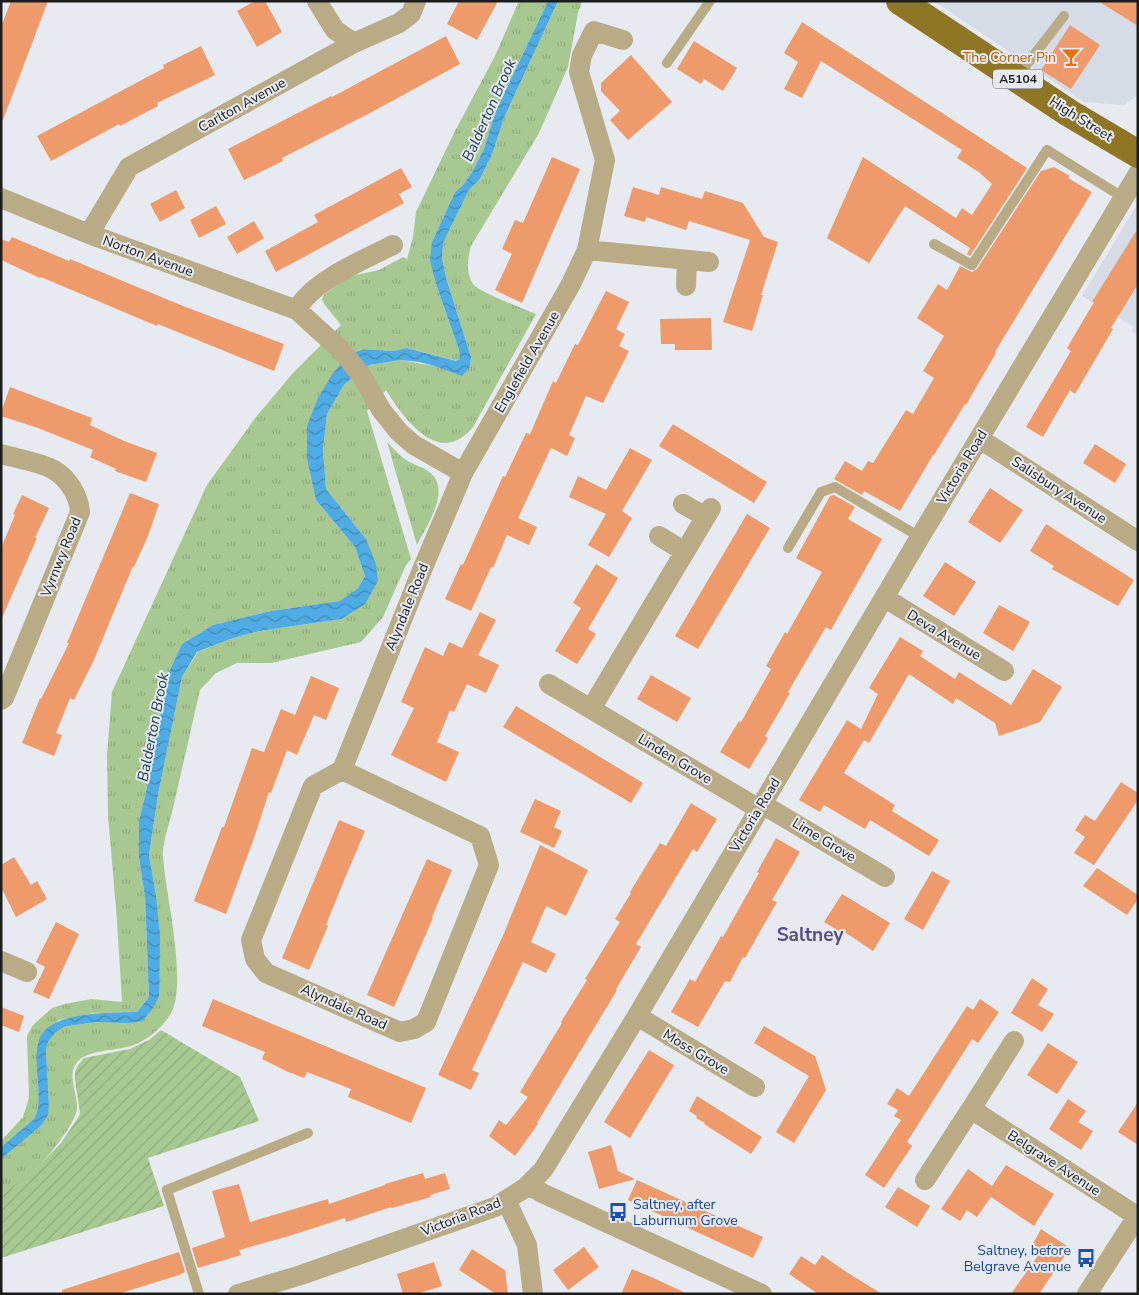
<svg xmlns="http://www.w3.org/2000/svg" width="1139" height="1295" font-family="'Nunito Sans',sans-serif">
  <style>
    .built { fill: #d5dce8 }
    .grass { fill: url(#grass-tufts) }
    .garden { fill: url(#garden-furrows) }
    .water { fill: url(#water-waves) }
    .building { fill: #ef9a6b }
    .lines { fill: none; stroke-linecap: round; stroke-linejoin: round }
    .lane { stroke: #b9ab86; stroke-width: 10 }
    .street { stroke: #b9ab86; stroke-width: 20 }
    .primary { stroke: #8f7625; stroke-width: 28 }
    .labels { text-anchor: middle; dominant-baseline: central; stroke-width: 4; stroke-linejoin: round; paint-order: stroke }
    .shield { fill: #e7eaf0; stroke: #585a5d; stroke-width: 1 }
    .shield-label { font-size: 12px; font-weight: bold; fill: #1b1c1e }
    .food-label { font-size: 14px; fill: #c56008; stroke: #e7eaf0; text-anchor: end }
    .street-label { font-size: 14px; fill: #1b1c1e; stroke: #e7eaf0 }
    .transit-label { font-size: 14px; fill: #164399; stroke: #e7eaf0; text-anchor: start }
    .water-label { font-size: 15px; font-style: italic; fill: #153c53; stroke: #e7eaf0 }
    .district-label { font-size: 19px; font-weight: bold; fill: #554d8b; stroke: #e7eaf0 }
  </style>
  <defs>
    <pattern id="grass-tufts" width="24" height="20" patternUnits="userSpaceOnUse" patternTransform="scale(1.25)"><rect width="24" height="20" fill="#a7c891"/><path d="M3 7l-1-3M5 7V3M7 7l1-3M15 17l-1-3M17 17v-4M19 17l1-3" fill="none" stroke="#8fab7d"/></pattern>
    <pattern id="garden-furrows" width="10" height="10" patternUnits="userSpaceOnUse" patternTransform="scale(1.25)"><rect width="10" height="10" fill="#a7c891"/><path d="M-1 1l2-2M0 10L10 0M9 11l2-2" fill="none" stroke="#8fab7d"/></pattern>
    <pattern id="water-waves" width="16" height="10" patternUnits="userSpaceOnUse" patternTransform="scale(1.25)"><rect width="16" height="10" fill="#4fabe3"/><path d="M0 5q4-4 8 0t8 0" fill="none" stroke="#418ab7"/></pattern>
  </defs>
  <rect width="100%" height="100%" fill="#e7eaf0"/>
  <path class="built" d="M934 1H1138V95L1124 105 1084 102Z
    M1138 203V335L1131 331 1134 327 1082 296Z"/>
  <path class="grass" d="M519 1H548L495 113 484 149 472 172 463 185 455 192 432 242 436 284 459 350 460 359 457 361 407 348 393 351 362 349 353 353 318 398 316 500 355 547 365 576 358 588 341 601 271 611 213 625 182 644 168 674 146 792 139 821V858L145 897 149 997 137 1012 94 1013 59 1020 40 1037C39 1052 38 1066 38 1081 38 1095 42 1106 34 1119L1 1147V1141L23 1117 29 1098 27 1036 33 1025 52 1008 65 1004 91 999 122 1002 117 920 108 815 107 755 112 692 207 485 256 417 293 373 341 325 324 304 322 299 324 295 347 277 379 270 403 257 407 259 413 237 416 212 455 131 495 56Z
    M558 1H582L578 13 568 67 539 133 471 246C468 259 465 272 473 284 479 292 524 309 536 314L473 427C439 468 405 420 386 390L367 411 411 559 406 565 383 617 361 642 271 663H237L216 673 200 690C191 729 182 769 173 808 170 822 162 843 163 856 165 892 188 984 171 1013 162 1028 148 1040 131 1046 116 1051 84 1049 75 1065 68 1078 78 1095 77 1109 76 1123 44 1163 32 1173 22 1181 11 1188 1 1195V1159L41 1126 49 1103 46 1051 48 1042 55 1033 64 1027 75 1025 98 1022 151 1011 156 895 149 855 158 795 182 677 198 652 230 639 259 631 342 619 365 604 366 539 326 489 323 449 327 414 344 385 363 368 370 365 400 360 435 366 470 367 471 357 447 281 442 259 443 243 469 190 480 179 493 152 504 118Z
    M387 442C395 450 403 460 414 464 419 467 423 467 428 471 453 488 427 525 417 545Z"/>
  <path class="garden" d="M161 1030 240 1077 259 1121 148 1158 164 1206 1 1258V1195L33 1172 61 1143 79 1116 80 1113 75 1080V1072L78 1065 84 1058 130 1049 149 1040Z"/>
  <path class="water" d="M548 1H558L504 118 493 152 480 179 469 190 443 243 442 259 447 281 471 357 470 367 462 376 435 366 419 362 400 360 370 365 363 368 344 385 327 414 323 449 326 489 366 539 376 564 378 581 365 604 342 619 259 631 230 639 197 652 182 677 158 795 149 855 156 895 160 936 159 997 151 1011 142 1021 129 1023 98 1022 75 1025 64 1027 55 1033 48 1042 46 1051 49 1103 48 1115 41 1126 1 1159V1147L34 1119C41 1107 38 1095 38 1082 37 1069 35 1053 39 1040 49 1010 112 1013 137 1012L149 997 145 897 139 858V821L146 792 168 674 182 644 213 625 271 611 340 601 358 588 365 576 355 547 316 500 307 458V426L318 398 333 373 345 359 353 353 363 349 393 351 407 348 456 361 460 359 459 350 436 284 430 260 432 242 455 192 463 185 472 172 484 149 495 113Z"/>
  <path class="building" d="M11 1H48L3 120H1V27Z
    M255 1H265L282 32 257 47 237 11Z
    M459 1H498L477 40 447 24Z
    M1098 1H1138V26Z
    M802 22 1027 168 970 256 967 254 970 248 905 206 869 263 827 238 863 157 956 218 962 208 972 215 992 184 980 173 957 158 962 150 821 61 802 98 784 89 798 62 784 53Z
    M1070 25 1100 45 1071 89 1041 70Z
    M446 36 460 64 370 113 282 158 283 161 244 180 228 149 331 96 332 97Z
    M694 41 737 68 723 91 704 79 701 84 677 69Z
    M201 46 215 75 157 103 158 106 120 126 119 124 51 161 37 136 164 68 163 65Z
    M631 55 672 102 628 140 610 120 620 111 601 91V83Z
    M552 157 580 169 522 303 495 290 512 254 502 249 515 220 523 223Z
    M1054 167 1070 176 1068 178 1092 192 995 352 996 353 974 391 966 405 965 404 934 455H933L900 511 864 491 862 495 834 479 845 461 862 471 868 461 873 463 906 410 913 414 934 378 923 371 944 336 917 318 938 284 947 290 960 266 972 272 977 269 1041 171Z
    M401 168 412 187 399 194 404 203 276 272 265 251 318 222 314 215Z
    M633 187 659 195 661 187 702 199 705 191 743 203 764 237 778 242 761 295H763L752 331 723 322 750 240 689 221 686 230 646 217 645 222 624 216Z
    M176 190 185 208 160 222 150 204Z
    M216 206 226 224 199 238 190 220Z
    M254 221 264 238 237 254 227 237Z
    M1138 228V284L1111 328 1113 329 1075 394 1070 390 1043 437 1026 427 1071 351 1067 348 1094 302H1092Z
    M12 237 69 261 70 259 183 306 284 344 274 371 158 324 157 326 41 277 40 278 1 260V239L9 242Z
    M606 291 629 302 616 329 625 334 619 346 629 351 603 403 586 396 569 435 575 438 567 456 551 448 518 518 537 527 529 545 507 535 493 568 491 567 471 611 445 599 461 564 463 565 503 476 505 477 526 433 530 434 553 381 556 383 575 344 578 345Z
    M711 318 712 350H675V344H661L660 319Z
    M10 387 92 418 90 425 124 441 157 453 146 482 115 471 116 469 90 457 93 450 38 428 1 416V412Z
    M673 424 767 482 754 503 659 446Z
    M1095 444 1126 464 1115 483 1083 463Z
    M630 448 652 460 622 511 632 518 609 557 588 545 606 514 569 497 578 476 606 490Z
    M990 488 1023 510 1000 543 968 522Z
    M130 493 159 504 148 536 134 567 133 566 93 662 74 700 70 698 56 733 62 735 54 756 22 743 40 698 41 699 69 643H67Z
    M22 495 49 508 35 538H37L1 620V548L15 515 13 514Z
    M834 495 855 507 848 519 882 539 831 630 826 627 788 692 790 693 765 736 768 738 749 769 720 752 739 721 741 722 771 669 766 666 785 632 787 634 822 572 796 558 830 496Z
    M747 514 770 528 698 649 675 636Z
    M1046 524 1134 580 1118 606 1052 569 1054 566 1030 551Z
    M945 562 976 582 954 616 923 596Z
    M596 564 618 578 588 629 596 634 577 664 555 651 581 608 573 603Z
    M999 605 1030 622 1013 651 983 633Z
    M480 612 496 620 478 655 499 665 486 693 467 684 454 712 450 710 437 742 459 752 446 782 391 755 414 708 401 702 425 647 443 656 449 642 462 648Z
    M900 637 923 651 920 656 955 679 959 672 1011 705 1033 669 1062 687 1040 722 999 736 995 723 956 698 953 704 909 674 869 743 864 740 844 773 895 805 892 811 939 840 929 856 870 820 865 829 824 805 820 812 799 800 847 720 861 729 878 694 869 688Z
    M651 675 691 698 677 722 637 699Z
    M311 676 339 688 326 720 314 715 297 755 287 750 271 793 269 792 254 838 226 914 194 901 222 827H224L252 748 264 752 281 709 295 715Z
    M516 706 643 783 631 803 503 727Z
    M1121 782 1138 793V800L1094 865 1074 853 1085 837 1075 830 1085 815 1095 821Z
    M535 799 561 811 554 827 562 831 554 848 520 832Z
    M691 803 717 819 697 852 693 849 636 944 641 947 616 989 617 990 537 1123 538 1124 515 1156 489 1136 499 1120 506 1125 528 1097 520 1092 562 1023 561 1022 587 980 585 979 620 922 615 919 631 893 630 892 660 843 666 846Z
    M339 820 365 831 345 878 326 925 328 926 309 970 282 958Z
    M776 838 800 852 772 900 777 902 758 935 745 958 743 957 730 982 725 981 698 1027 671 1012 690 979 695 982 721 936 723 937 759 873 757 872Z
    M540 845 588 870 566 916 546 906 531 942 556 954 546 973 523 962 472 1070 479 1073 471 1090 438 1075 502 938Z
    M14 857 31 885 37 881 47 899 16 917 1 887V865Z
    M427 859 452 870 432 917 433 918 394 1007 367 995Z
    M1097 868 1138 895V899L1127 915 1083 886Z
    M932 871 950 881 923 930 904 919Z
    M842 894 890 923 873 951 840 929 839 931 824 922Z
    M56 922 79 934 49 999 33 992 45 967 36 962Z
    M1032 978 1048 989 1038 1005 1054 1014 1042 1032 1011 1013Z
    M213 999 426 1088 411 1123 348 1097 351 1089 307 1072 304 1078 286 1071 262 1059 265 1052 202 1026Z
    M980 999 999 1012 978 1043 972 1039 907 1142 912 1146 884 1188 865 1175 901 1120 894 1116 898 1110 887 1104 897 1088 909 1096 967 1006 973 1010Z
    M1 1007 24 1016 19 1032 1 1025Z
    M764 1026 815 1056 826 1090 794 1143 776 1132 809 1076 754 1043Z
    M1048 1043 1078 1062 1057 1094 1027 1075Z
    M649 1050 674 1065 630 1138 604 1122Z
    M697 1096 762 1137 751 1154 704 1124 705 1123 696 1118 697 1116 689 1111Z
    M1068 1099 1086 1111 1078 1122 1093 1131 1081 1150 1049 1129Z
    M1138 1102V1145L1118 1132Z
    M611 1145 618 1171 635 1179 599 1189 588 1152Z
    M1006 1165 1054 1194 1034 1226 991 1197 977 1217 967 1210 960 1221 941 1209 968 1169 992 1186Z
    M423 1173 425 1179 445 1173 450 1189 430 1195 431 1197 392 1208 391 1207 346 1222 345 1218 289 1236 239 1250 241 1255 198 1268 192 1248 225 1237 212 1191 239 1184 250 1222 328 1199 329 1204 385 1185V1184Z
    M637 1180 763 1237 753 1258 628 1200Z
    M898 1187 930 1206 917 1227 885 1207Z
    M1041 1229 1070 1248 1039 1294H1011L1039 1254 1030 1249Z
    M584 1247 599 1267 568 1290 553 1270Z
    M472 1249 505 1270 508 1294H496L459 1270Z
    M179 1252 185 1272 179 1275 118 1294H62V1290Z
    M822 1255 845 1271 882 1294H818L789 1274 801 1256 815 1265Z
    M434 1262 442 1286 417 1294H403L397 1274Z
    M632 1269 649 1276 688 1294H621Z"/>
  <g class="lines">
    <path class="lane" d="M667 63 710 1
      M1020 78 1027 64 1064 16
      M934 244 972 265 1047 150 1124 198
      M788 548 821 492 835 487 920 537
      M199 1294 167 1190 308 1133"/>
    <path class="street" d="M317 1 335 30 354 43
      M1 198 89 234 297 310 342 351 361 375 382 411 399 432 414 445 463 473
      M89 234 129 167 354 43 399 23 411 14 416 1
      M587 250 605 160 579 72 582 55 594 31 623 40
      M686 286 687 260
      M297 310C310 282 365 259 393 245
      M980 439 1138 541
      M1 454C15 458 43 463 54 470 68 478 79 496 80 512L4 698 1 700
      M683 504 706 517
      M659 536 685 552
      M885 598 1004 671
      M549 684 759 809
      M591 709 711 508
      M342 770 480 836 489 865 426 1022 414 1029 400 1032 266 973 255 959 251 940 313 786 342 770 422 570 463 473 571 284 587 250 709 262
      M762 804 885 877
      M1 961 27 972
      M637 1016 755 1087
      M1014 1041 971 1109 1137 1216
      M925 1180 971 1109
      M529 1185 542 1193 762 1294
      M506 1200 527 1245 533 1294
      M238 1294 301 1275 495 1207 525 1188 543 1170 637 1016 920 537 1138 174
      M1087 1294 1138 1215"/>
    <path class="primary" d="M900 1 1069 113 1138 154"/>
  </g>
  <defs>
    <g id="bar-bare" transform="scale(1.5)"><path d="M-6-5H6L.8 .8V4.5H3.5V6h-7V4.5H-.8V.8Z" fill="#e8710a" stroke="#e7eaf0" stroke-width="2.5" paint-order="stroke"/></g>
    <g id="bus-bare" transform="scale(1.5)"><path d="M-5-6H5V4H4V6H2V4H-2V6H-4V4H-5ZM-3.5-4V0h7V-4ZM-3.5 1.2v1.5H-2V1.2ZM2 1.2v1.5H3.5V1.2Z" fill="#1a4fb4" stroke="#e7eaf0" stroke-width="2.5" paint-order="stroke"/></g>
  </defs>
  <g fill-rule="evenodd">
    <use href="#bar-bare" x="1071" y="57"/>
    <use href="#bus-bare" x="618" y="1212"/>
    <use href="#bus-bare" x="1086" y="1258"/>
  </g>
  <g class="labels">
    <rect class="shield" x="993" y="69.5" width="50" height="19" rx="4"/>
    <g class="shield-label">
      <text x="1018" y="79">A5104</text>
    </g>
    <g class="food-label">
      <text x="1056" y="57">The Corner Pin</text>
    </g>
    <g class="street-label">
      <text transform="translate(242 105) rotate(-29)">Carlton Avenue</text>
      <text transform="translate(1081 119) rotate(32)">High Street</text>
      <text transform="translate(148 256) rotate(20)">Norton Avenue</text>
      <text transform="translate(527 362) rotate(-60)">Englefield Avenue</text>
      <text transform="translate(962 467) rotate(-59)">Victoria Road</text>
      <text transform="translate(1059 490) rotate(33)">Salisbury Avenue</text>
      <text transform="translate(61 557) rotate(-68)">Vyrnwy Road</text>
      <text transform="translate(407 607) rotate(-68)">Alyndale Road</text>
      <text transform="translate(944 635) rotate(31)">Deva Avenue</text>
      <text transform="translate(675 759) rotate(31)">Linden Grove</text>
      <text transform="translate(755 815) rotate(-59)">Victoria Road</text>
      <text transform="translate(824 840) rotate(31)">Lime Grove</text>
      <text transform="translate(344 1007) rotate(24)">Alyndale Road</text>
      <text transform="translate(696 1052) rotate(31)">Moss Grove</text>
      <text transform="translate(1054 1163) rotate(33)">Belgrave Avenue</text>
      <text transform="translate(461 1217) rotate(-21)">Victoria Road</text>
    </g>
    <g class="transit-label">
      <text x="633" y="1204">Saltney, after<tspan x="633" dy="16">Laburnum Grove</tspan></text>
      <text x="1071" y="1250" text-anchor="end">Saltney, before<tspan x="1071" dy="16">Belgrave Avenue</tspan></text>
    </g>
    <g class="water-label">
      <text transform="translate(489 110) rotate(-66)">Balderton Brook</text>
      <text transform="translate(153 727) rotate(-79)">Balderton Brook</text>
    </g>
    <g class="district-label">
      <text x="810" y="935">Saltney</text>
    </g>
  </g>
  <rect width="1139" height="1295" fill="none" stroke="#1b1c1e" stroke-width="5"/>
</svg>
